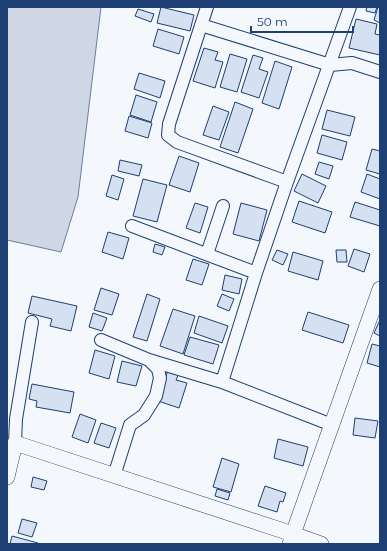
<svg xmlns="http://www.w3.org/2000/svg" width="387" height="551" font-family="Montserrat,sans-serif">
  <style>
    .water { fill: #cfd7e4; stroke: #687fa3 }
    .building { fill: #d5e0f0; stroke: #1d3f73 }
    .lines { fill: none; stroke-linecap: round; stroke-linejoin: round }
    .minor-casing { stroke: #1d3f73; stroke-width: 14 }
    .tertiary-casing { stroke: #1d3f73; stroke-width: 16 }
    .minor { stroke: #f4f7fb; stroke-width: 12 }
    .tertiary { stroke: #f4f7fb; stroke-width: 15 }
  </style>
  <rect width="100%" height="100%" fill="#f4f7fb"/>
  <path class="water" d="M7 7H101L78 197 61 252 7 240Z"/>
  <path class="building" d="M161 7 194 15 190 31 157 23Z
    M367 7H377L375 13 366 11Z
    M378 7H380V23L374 20Z
    M138 9 154 14 151 22 135 16Z
    M356 19 377 24 375 34 380 35V55L349 48Z
    M158 29 184 37 179 54 153 46Z
    M204 48 218 52 215 60 223 62 215 88 193 81Z
    M230 54 247 59 237 92 220 87Z
    M253 55 263 58 259 69 268 72 259 98 241 92Z
    M275 61 292 67 279 109 262 103Z
    M139 73 165 81 160 98 134 89Z
    M136 95 157 102 151 122 130 115Z
    M235 102 253 109 238 153 220 147Z
    M213 106 229 112 219 140 203 135Z
    M327 110 355 117 350 136 322 129Z
    M129 116 152 123 148 138 125 131Z
    M322 135 347 142 342 160 317 153Z
    M372 149 380 151V174L366 170Z
    M179 156 199 163 190 192 169 185Z
    M120 160 142 165 139 176 118 171Z
    M319 162 333 166 329 179 315 174Z
    M302 174 326 186 318 203 294 191Z
    M367 174 380 179V199L361 192Z
    M112 175 124 179 118 200 106 196Z
    M143 179 167 185 157 222 133 216Z
    M299 201 332 212 325 233 292 222Z
    M355 202 380 210V226L350 217Z
    M195 203 208 207 200 233 186 228Z
    M241 203 267 210 259 241 233 234Z
    M108 232 129 238 123 259 102 252Z
    M155 244 165 247 162 255 153 252Z
    M354 249 370 254 364 272 348 266Z
    M277 250 288 254 283 265 272 260Z
    M336 250H346L347 262H337Z
    M293 252 323 261 318 280 288 271Z
    M193 259 209 264 202 285 186 280Z
    M225 275 242 279 239 294 222 290Z
    M101 288 119 294 112 315 94 310Z
    M147 294 160 299 147 341 133 337Z
    M222 294 234 299 229 311 217 306Z
    M32 296 77 306 71 331 50 326 52 319 28 313Z
    M173 309 195 316 183 354 160 346Z
    M308 312 349 325 343 343 302 330Z
    M93 313 107 318 102 331 89 327Z
    M199 316 228 326 222 343 194 333Z
    M380 320V336L374 333Z
    M190 337 219 345 213 364 184 355Z
    M372 344 380 346V367L367 363Z
    M95 350 115 356 109 379 89 373Z
    M122 361 142 366 136 386 117 382Z
    M168 370 179 373 176 380 187 383 179 408 158 401Z
    M32 384 74 392 70 413 36 407 37 401 29 399Z
    M80 414 96 420 88 443 72 437Z
    M355 418 378 421 375 438 353 435Z
    M101 423 116 428 109 448 94 443Z
    M278 439 308 447 303 466 274 458Z
    M222 458 239 464 231 492 213 487Z
    M33 477 47 481 44 490 31 487Z
    M265 486 286 493 283 502 280 501 277 512 258 506Z
    M217 489 230 493 228 500 215 496Z
    M22 519 37 523 32 537 18 533Z
    M12 536 38 543 37 544H10Z"/>
  <g class="lines">
    <g class="minor-casing">
      <path id="minor" d="M207 7 169 124 168 135 177 142 287 182
        M201 25 330 65 352 63 380 72
        M132 226 256 273
        M207 254 223 206
        M101 340 149 360 222 382 332 425
        M222 382 256 273 287 182 350 7
        M15 443 16 419 32 322
        M114 476 130 425 144 415 156 396 160 378 158 369 149 360"/>
    </g>
    <g class="tertiary-casing">
      <path id="tertiary" d="M7 477 15 443 293 534 380 289
        M290 544 293 534 321 544"/>
    </g>
    <use href="#minor" class="minor"/>
    <use href="#tertiary" class="tertiary"/>
  </g>
  <rect width="387" height="551" fill="none" stroke="#1d3f73" stroke-width="16"/>
  <path d="M251 26v6h102v-6" fill="none" stroke="#1d3f73" stroke-width="2"/>
  <text x="257" y="26" font-size="12" fill="#1d3f73" stroke="#f4f7fb" stroke-width="3" paint-order="stroke">50 m</text>
</svg>
